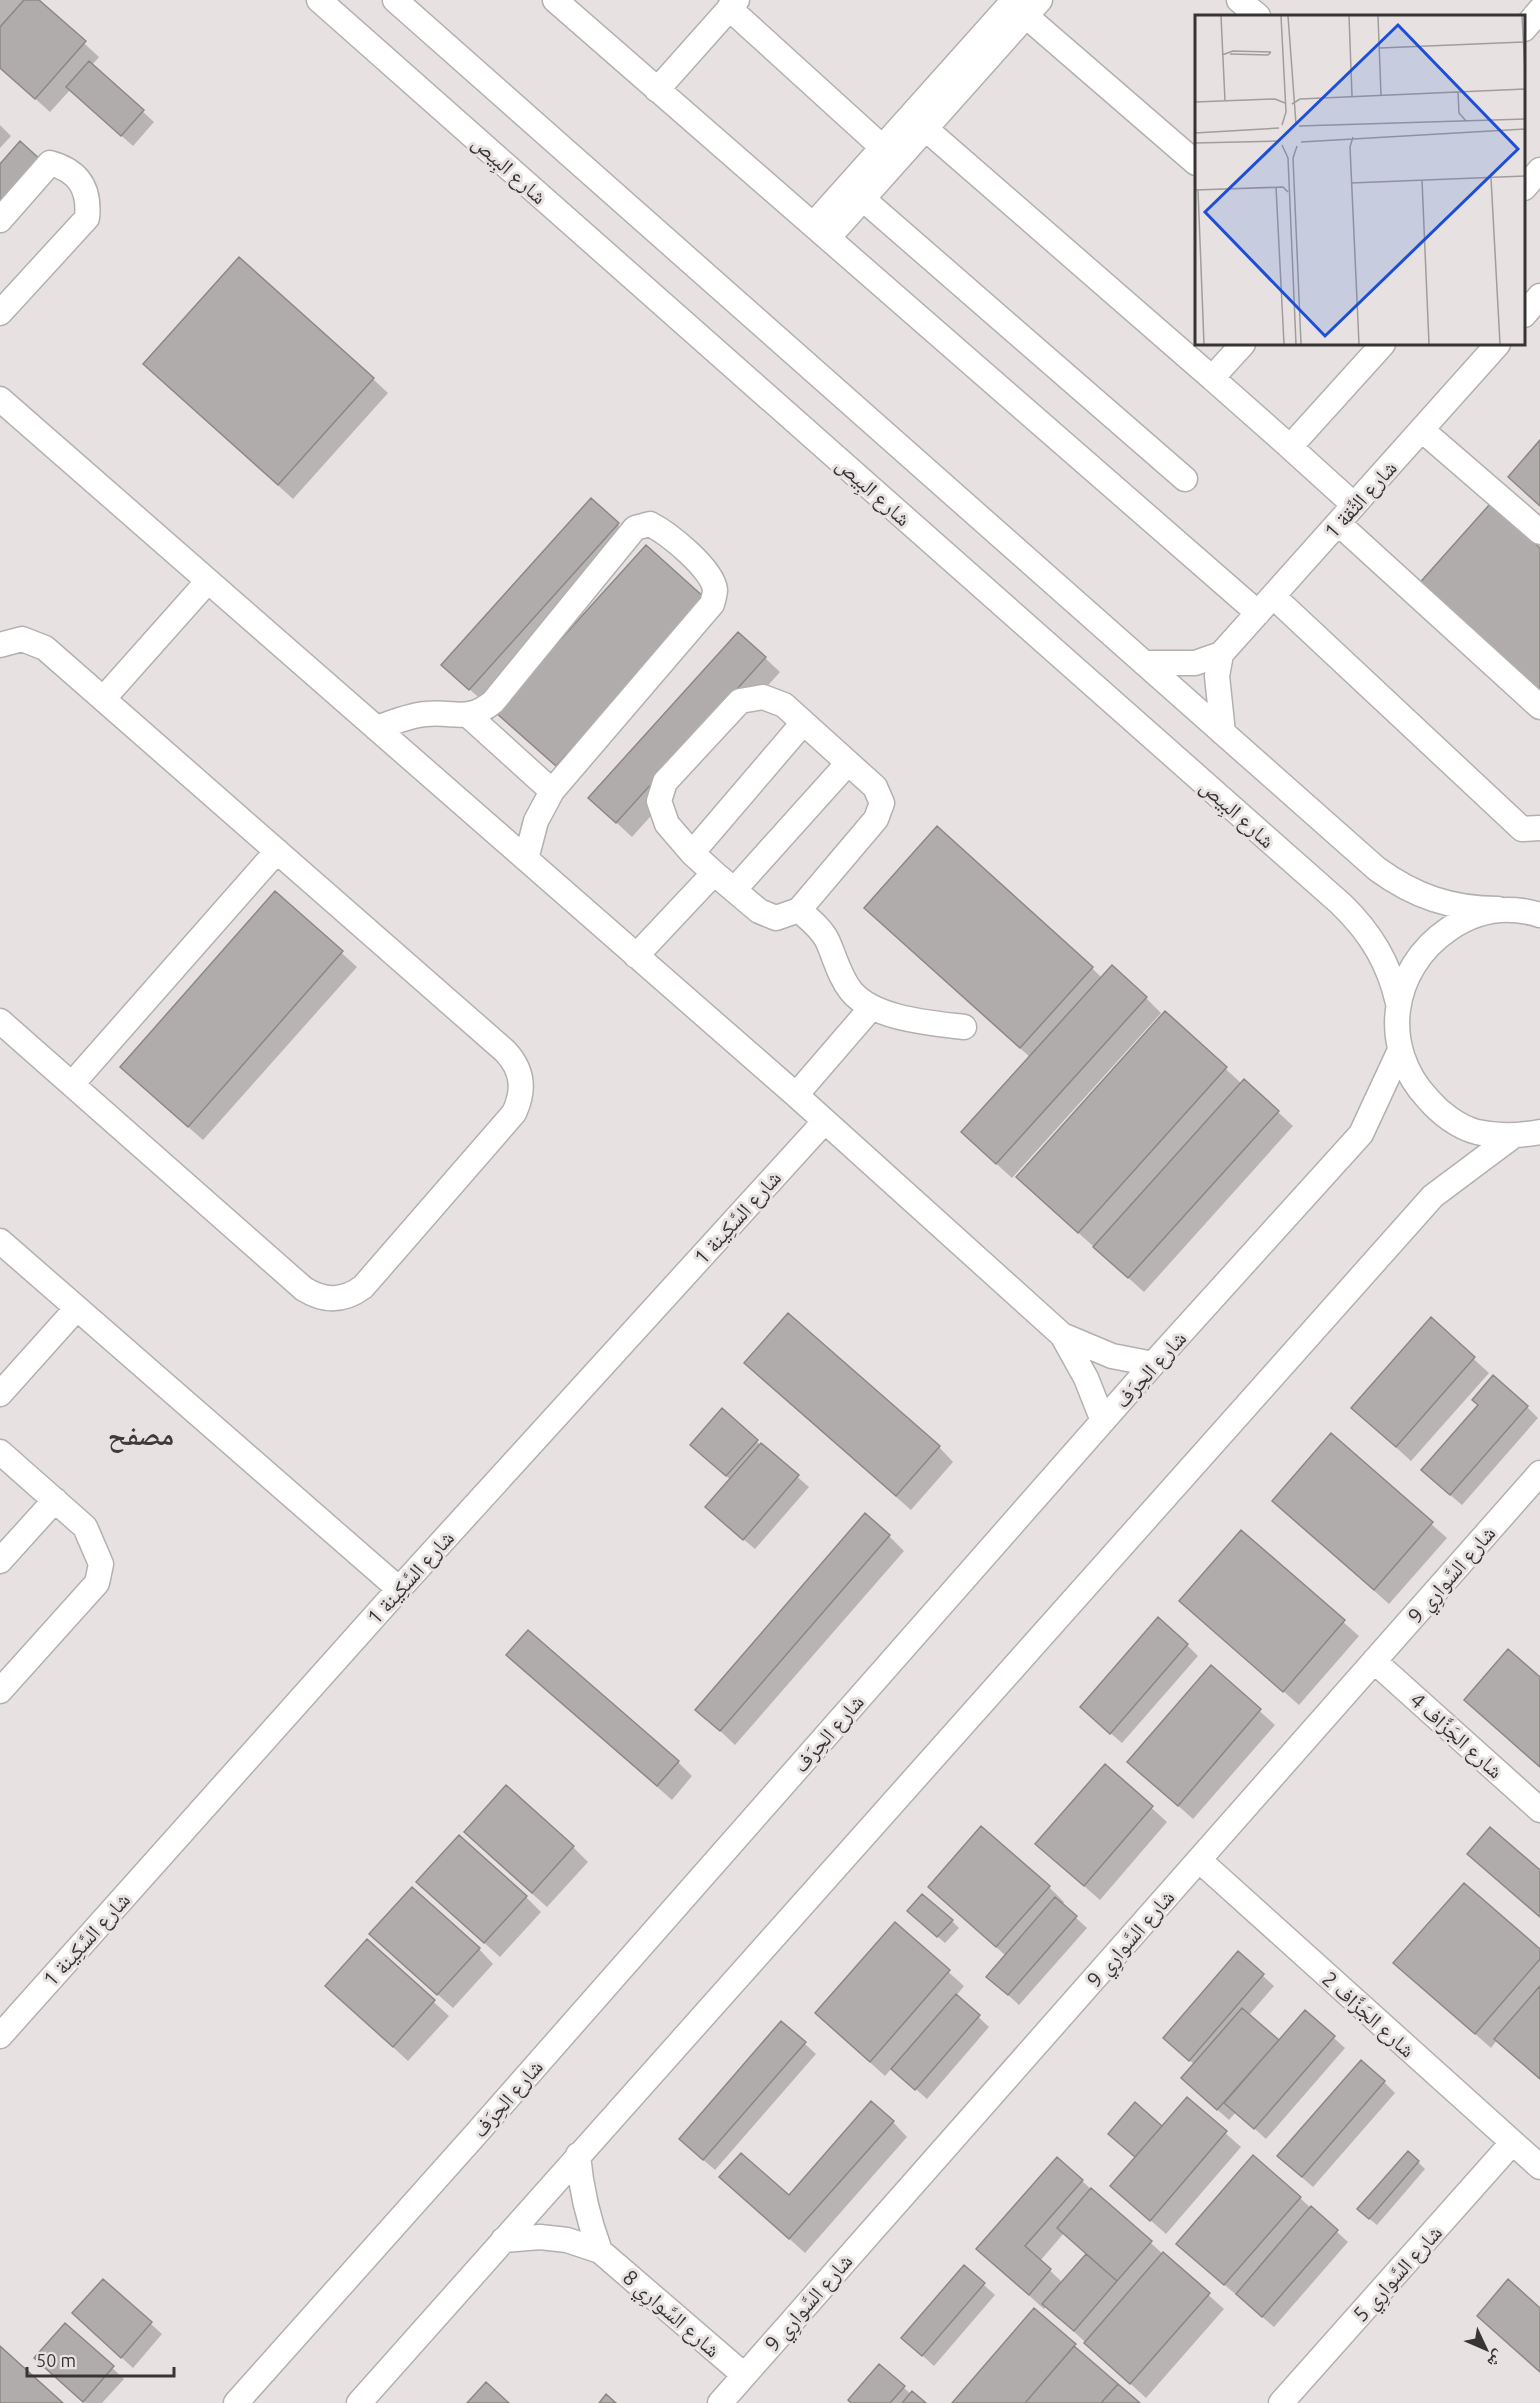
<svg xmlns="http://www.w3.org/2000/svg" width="1540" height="2403" font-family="Ubuntu,'Noto Naskh Arabic',sans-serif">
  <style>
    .shadow { fill: #0003; fill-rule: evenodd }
    .building { fill: #b0acab; stroke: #8c8887; stroke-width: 1.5 }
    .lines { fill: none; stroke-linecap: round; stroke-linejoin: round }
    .minor-casing { stroke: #b4b0af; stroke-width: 27 }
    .minor { stroke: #fff; stroke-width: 24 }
    .labels { text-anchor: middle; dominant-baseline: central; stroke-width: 6; stroke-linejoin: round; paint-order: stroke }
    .street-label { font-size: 21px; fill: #373534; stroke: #e7e2e1 }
    .district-label { font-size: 27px; font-weight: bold; fill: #3e3b3a; stroke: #e7e2e1 }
    .inset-road { fill: none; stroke: #a19d9c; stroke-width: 1.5 }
    .view { fill: #1d4ed8; fill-opacity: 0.15; stroke: #1d4ed8; stroke-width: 3 }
    .inset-edge { fill: none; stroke: #373534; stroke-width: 3 }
  </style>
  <rect width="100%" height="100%" fill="#e7e2e1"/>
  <path class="shadow" d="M0 0H37L99 57 92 65 154 122 133 146 70 90 50 112 0 67Z
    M0 125 11 136 0 148Z
    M160 378 373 379 388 393 293 499Z
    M591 500 633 539 485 703 458 679Z
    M705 600 719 615 571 780 512 727Z
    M765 658 780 672 632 837 590 798Z
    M276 893 357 967 203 1140 137 1082Z
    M880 922 1092 968 1102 978 1146 998 1161 1013 1012 1178 978 1147 1031 1058Z
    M1165 1013 1242 1084 1278 1112 1293 1126 1144 1292 1033 1192Z
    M1431 1320 1489 1373 1411 1461 1353 1408Z
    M761 1378 939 1447 953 1462 911 1510Z
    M1527 1407 1538 1418 1462 1505 1434 1481Z
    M1331 1435 1447 1538 1389 1604 1289 1515Z
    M756 1441 809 1487 755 1549 718 1518 731 1480 703 1456Z
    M1241 1532 1359 1636 1299 1705 1181 1601Z
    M889 1536 904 1551 735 1745 697 1709Z
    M1187 1645 1198 1656 1122 1743 1093 1718Z
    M508 1655 678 1762 692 1776 672 1800Z
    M1211 1667 1275 1725 1193 1819 1129 1762Z
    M1105 1766 1167 1822 1100 1900 1052 1858Z
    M982 1828 1049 1887 1064 1902 1062 1905 1087 1928 1019 2005 988 1977 1006 1956 945 1902Z
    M480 1847H573L588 1862 547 1907Z
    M433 1897H526L541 1912 500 1957Z
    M916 1918 952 1921 959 1928 945 1943Z
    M895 1924 964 1986 956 1996 989 2027 927 2099 892 2068 885 2076 831 2027Z
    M367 1941 449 2016 408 2061 327 1986Z
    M386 1949H479L493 1964 453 2008Z
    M1540 1951V2079L1497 2040 1491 2048 1395 1963Z
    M1238 1953 1274 1986 1249 2015 1279 2042 1305 2012 1345 2048 1266 2139 1236 2112 1229 2120 1194 2089 1195 2065 1176 2049Z
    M782 2023 816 2054 715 2170 692 2150Z
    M1384 2082 1395 2093 1313 2187 1290 2167Z
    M1187 2099 1241 2147 1166 2234 1112 2186 1136 2158 1117 2141 1162 2128Z
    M893 2122 907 2137 805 2253 721 2177 789 2197Z
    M1418 2162 1425 2169 1377 2225 1366 2216Z
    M1082 2181 1224 2309 1146 2398 1046 2306 1044 2309 978 2249ZM1064 2233 1088 2255 1063 2283 1040 2261Z
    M1300 2198 1348 2242 1274 2327 1193 2258Z
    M964 2267 995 2295 934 2366 903 2338Z
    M104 2281 162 2334 133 2368 85 2324Z
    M66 2325 124 2379 102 2403H85L47 2369Z
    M879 2366 911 2394 924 2403H853Z"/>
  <path class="building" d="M24 0H39L86 41 35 99 0 68V27Z
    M89 61 144 110 121 136 66 87Z
    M20 141 43 162 0 210V164Z
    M239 257 374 378 278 485 143 364Z
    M1540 440V506L1508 477Z
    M591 498 619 523 469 690 441 665Z
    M1490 504 1540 548V696L1416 587Z
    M646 545 706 599 556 766 495 712Z
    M738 632 766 657 616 823 588 798Z
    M937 826 1093 967 1020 1048 864 908Z
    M275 891 343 951 188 1127 120 1067Z
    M1112 965 1147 997 996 1164 961 1132Z
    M1165 1011 1227 1067 1078 1233 1016 1177Z
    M1244 1079 1279 1111 1128 1278 1093 1247Z
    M788 1313 940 1446 896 1496 744 1363Z
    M1431 1317 1475 1357 1396 1447 1351 1408Z
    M1493 1375 1528 1406 1450 1495 1421 1470 1478 1405 1472 1400Z
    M722 1408 758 1440 726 1476 690 1445Z
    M1331 1433 1433 1522 1374 1590 1272 1501Z
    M761 1443 799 1475 743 1540 705 1507Z
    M865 1513 890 1535 720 1731 695 1710Z
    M1241 1530 1345 1620 1283 1692 1179 1601Z
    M1158 1617 1188 1644 1110 1734 1080 1707Z
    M528 1630 679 1761 657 1786 506 1655Z
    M1508 1649 1540 1677V1767L1464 1700Z
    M1211 1665 1261 1709 1178 1806 1127 1762Z
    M1105 1764 1153 1806 1084 1886 1035 1844Z
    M506 1785 574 1846 532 1893 464 1832Z
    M981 1826 1050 1886 996 1947 928 1887Z
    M1490 1827 1540 1870V1917L1467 1854Z
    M459 1835 527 1896 484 1943 416 1882Z
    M1464 1883 1540 1949V1959L1475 2034 1393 1963Z
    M412 1887 480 1948 437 1995 369 1934Z
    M922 1894 953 1920 937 1937 907 1911Z
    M1055 1897 1077 1916 1008 1995 986 1977Z
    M895 1922 950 1970 870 2062 815 2013Z
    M367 1939 435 2000 393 2047 325 1986Z
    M1238 1951 1264 1974 1189 2061 1163 2038Z
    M1540 1986V2079L1494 2039Z
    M956 1994 980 2015 915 2090 891 2069Z
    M1242 2008 1279 2040 1217 2110 1181 2078Z
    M1305 2010 1335 2036 1254 2129 1224 2103Z
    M781 2021 806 2042 703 2160 679 2139Z
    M1361 2060 1385 2081 1302 2177 1277 2156Z
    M1187 2097 1227 2131 1150 2221 1110 2186Z
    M871 2101 894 2121 789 2239 719 2177 741 2153 789 2195Z
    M1135 2102 1162 2126 1135 2157 1108 2134Z
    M1408 2151 1419 2161 1369 2219 1357 2209Z
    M1253 2155 1301 2197 1224 2285 1176 2244Z
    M1057 2157 1083 2180 1025 2246 1051 2269 1029 2295 976 2249Z
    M1091 2188 1152 2241 1117 2281 1057 2228Z
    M1311 2206 1338 2230 1262 2317 1236 2294Z
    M1163 2252 1210 2293 1130 2384 1084 2343Z
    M1086 2254 1117 2281 1074 2331 1042 2304Z
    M964 2265 985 2283 922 2356 901 2338Z
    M103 2279 152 2322 121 2358 72 2313Z
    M1508 2279 1540 2308V2372L1477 2316Z
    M1034 2308 1076 2344 1025 2403H952Z
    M65 2323 114 2366 83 2402 34 2358Z
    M0 2346 63 2403H0Z
    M1074 2346 1118 2384 1101 2403H1025Z
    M879 2364 905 2386 890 2403H851L848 2400Z
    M486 2382 509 2403H467Z
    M1118 2384 1140 2403H1101Z
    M912 2391 926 2403H902Z
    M606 2394 616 2403H599Z"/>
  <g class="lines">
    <g class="minor-casing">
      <path id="minor" d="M319 0 1341 904C1371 933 1389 963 1398 1003
        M395 0 1377 869C1414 896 1451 909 1498 909
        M555 0 1258 613
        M1239 0 1258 16
        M729 8 883 148
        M1026 16 1196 163
        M1524 29 1540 10
        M657 90 737 0
        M927 130 1212 378 1243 344
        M1524 188 1540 170
        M863 199 1185 479
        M0 220 50 163C79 171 90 189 87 218L0 313
        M813 225 1014 0
        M828 238 1040 0
        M1524 315 1540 296
        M1212 378 1290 447 1383 344
        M0 399 796 1095 1062 1335 1086 1378 1103 1421
        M1422 430 1540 532
        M1290 447 1354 505
        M1338 523 1540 707
        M1273 596 1522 829 1540 828
        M0 645 22 639 45 648 505 1051C523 1070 525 1090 514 1113L363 1287C344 1301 325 1302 304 1289L0 1021
        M1221 654 1217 676 1223 733
        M1144 663H1195L1221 654 1498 344
        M104 698 208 581
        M469 716 552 791
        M376 728C392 723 410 715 426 714 456 711 467 723 493 702L635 528 650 524C668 533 713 569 715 590 715 594 713 600 712 604L552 791 536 821 526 859
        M692 853 803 723
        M734 890 848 763
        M799 910C809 919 821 928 827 940 835 957 839 976 851 991 874 1019 930 1023 964 1027
        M1540 915C1508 905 1476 910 1449 929 1390 969 1379 1047 1428 1099 1440 1113 1458 1127 1477 1132 1499 1137 1518 1136 1540 1132
        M636 956 714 873 692 853 667 824 659 801 665 782 740 701 763 697 784 705 875 787 882 803 876 819 799 910 776 918 759 911 714 873
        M72 1084 277 851
        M796 1095 871 1008
        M0 1241 399 1589
        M1062 1335 1112 1356 1153 1364
        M0 1394 77 1308
        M0 1452 85 1527 101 1564 97 1583 0 1691
        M0 1561 55 1500
        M1374 1661 1540 1810
        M1199 1860 1540 2167
        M0 2036 399 1589 825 1121
        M578 2155C581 2190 588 2219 600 2251
        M503 2240 540 2237 567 2240 600 2251 744 2375
        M236 2403 475 2135 1153 1364 1361 1134 1400 1050
        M359 2403 1433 1196 1512 1137
        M720 2403 1540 1473
        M1281 2403 1512 2143"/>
    </g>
    <use href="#minor" class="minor"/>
  </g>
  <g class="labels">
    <g class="street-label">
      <text transform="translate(510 169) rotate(42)">شارع البِيص</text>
      <text transform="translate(874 491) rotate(42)">شارع البِيص</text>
      <text transform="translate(1360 499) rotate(-48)">شارع الثِّقة 1</text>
      <text transform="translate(1238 813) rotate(42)">شارع البِيص</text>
      <text transform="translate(737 1217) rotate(-48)">شارع السَّكِينة 1</text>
      <text transform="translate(1150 1369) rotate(-48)">شارع الحِرَف</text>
      <text transform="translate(1451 1574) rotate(-49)">شارع السَّوارِي 9</text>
      <text transform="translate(410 1577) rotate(-48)">شارع السَّكِينة 1</text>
      <text transform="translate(828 1733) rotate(-49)">شارع الحِرَف</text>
      <text transform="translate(1457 1735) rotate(42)">شارع الجَزَّاف 4</text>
      <text transform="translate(1130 1938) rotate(-49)">شارع السَّوارِي 9</text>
      <text transform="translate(86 1939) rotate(-48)">شارع السَّكِينة 1</text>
      <text transform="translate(1369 2014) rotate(42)">شارع الجَزَّاف 2</text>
      <text transform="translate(507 2098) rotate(-49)">شارع الحِرَف</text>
      <text transform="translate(1397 2273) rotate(-48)">شارع السَّوارِي 5</text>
      <text transform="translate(808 2302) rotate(-49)">شارع السَّوارِي 9</text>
      <text transform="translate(672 2313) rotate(41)">شارع السَّوارِي 8</text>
    </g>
    <g class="district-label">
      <text x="141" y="1435">مصفح</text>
    </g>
  </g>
  <g transform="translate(1195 15)">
    <rect width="330" height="330" fill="#e7e2e1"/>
    <path class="inset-road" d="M26 1 30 86M86 1 91 97 87 110M93 1 101 109M154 1 157 81M183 1 186 80M327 1 330 56M185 33 328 27M35 39 73 40 76 37M27 40 38 36 76 37M263 77 264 98 271 106M0 87 80 84 90 88M97 89 105 84 330 74M104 111 330 104M0 118 84 113M158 122 155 132 164 329M106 127 330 114M0 128 84 126M87 130 93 143 101 329M102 131 98 143 106 329M296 163 305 329M227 165 234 329M156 168 330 161M81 172 89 329M0 175 88 172 93 177M3 175 9 329"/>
    <path class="view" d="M203 10 323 134 130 321 10 197Z"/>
    <rect width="330" height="330" class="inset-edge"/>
  </g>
  <g transform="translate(1486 2349) rotate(134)" stroke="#e7e2e1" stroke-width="4.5" paint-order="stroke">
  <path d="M0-4.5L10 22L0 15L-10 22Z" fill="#373534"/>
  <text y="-9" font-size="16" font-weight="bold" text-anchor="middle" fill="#373534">ش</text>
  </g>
  <path d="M27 2367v9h147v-9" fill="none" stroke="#373534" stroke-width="3"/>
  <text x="36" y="2367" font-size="18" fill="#373534" stroke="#e7e2e1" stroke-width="4.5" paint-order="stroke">50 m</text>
</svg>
